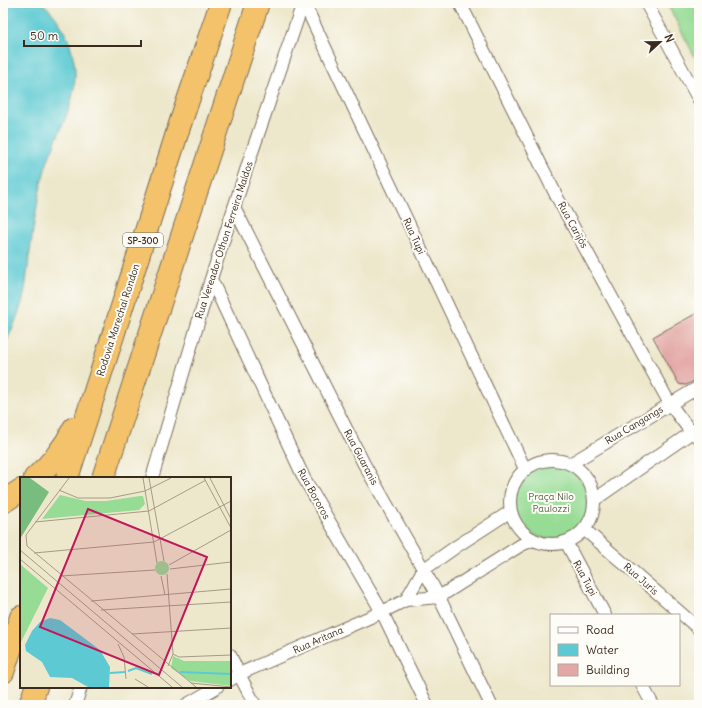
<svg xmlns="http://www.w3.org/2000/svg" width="702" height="708" font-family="Delius,sans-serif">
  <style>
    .green { fill: #96dc95; stroke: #68835a }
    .water { fill: #5dcad3; stroke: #4c7a78 }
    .building { fill: #e3a7a5 }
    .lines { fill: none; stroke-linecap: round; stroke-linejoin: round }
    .street-casing { stroke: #796c5b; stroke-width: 14 }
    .highway-casing { stroke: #796c5b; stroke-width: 24 }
    .street { stroke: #fff; stroke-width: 12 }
    .highway { stroke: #f3c26a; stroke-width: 22 }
    .labels { text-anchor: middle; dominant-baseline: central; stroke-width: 4; stroke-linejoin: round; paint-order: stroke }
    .shield { fill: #fdfcf7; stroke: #75695f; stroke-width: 1 }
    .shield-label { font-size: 9px; font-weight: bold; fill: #3b2a1e }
    .street-label { font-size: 10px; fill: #3b2a1e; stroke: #fdfcf7 }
    .park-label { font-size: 10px; fill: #565f42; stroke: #fdfcf7 }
    .inset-river { fill: none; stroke: #5dcad3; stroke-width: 2 }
    .inset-road { fill: none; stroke: #a69b86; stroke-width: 1 }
    .view { fill: #c2185b; fill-opacity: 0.15; stroke: #c2185b; stroke-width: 2 }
    .inset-edge { fill: none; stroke: #3b2a1e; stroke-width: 2 }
  </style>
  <rect width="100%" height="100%" fill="#fdfcf7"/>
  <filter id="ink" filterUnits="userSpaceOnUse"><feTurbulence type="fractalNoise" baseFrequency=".025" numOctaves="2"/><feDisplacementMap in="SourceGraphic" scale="8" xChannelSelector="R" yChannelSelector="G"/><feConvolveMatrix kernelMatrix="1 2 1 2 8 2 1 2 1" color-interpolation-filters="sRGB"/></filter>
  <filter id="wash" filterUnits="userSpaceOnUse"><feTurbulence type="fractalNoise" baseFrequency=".012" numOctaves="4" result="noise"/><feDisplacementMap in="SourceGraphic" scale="16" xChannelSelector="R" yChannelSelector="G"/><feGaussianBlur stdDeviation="0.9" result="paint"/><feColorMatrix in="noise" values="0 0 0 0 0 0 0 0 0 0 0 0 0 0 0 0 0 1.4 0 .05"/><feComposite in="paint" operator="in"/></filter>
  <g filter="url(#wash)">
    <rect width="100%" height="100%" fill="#ede7cb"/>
    <path class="green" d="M667 3H699V65Z
      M514 502a37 37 0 1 1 74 0a37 37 0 1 1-74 0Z"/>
    <path class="water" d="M3 3H42C62 19 74 47 75 72 76 109 53 139 44 173 37 199 34 225 30 251 28 264 27 277 25 290 21 311 11 331 3 350Z"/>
    <g id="blocks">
      <path class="building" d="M699 312V378L686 385 679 384 653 337Z"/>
    </g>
  </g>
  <g filter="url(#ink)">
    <use href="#blocks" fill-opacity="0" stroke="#796c5b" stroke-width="1"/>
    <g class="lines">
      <g class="street-casing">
        <path id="street" d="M304 3 525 469
          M460 3 557 197 670 404 691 432 699 438
          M646 3 699 100
          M234 207 364 464 439 597 491 705
          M211 279 304 478 382 612 427 705
          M510 502a42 42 0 1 1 84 0a42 42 0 1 1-84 0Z
          M570 464 699 387
          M152 478 211 279 251 155 303 3
          M594 500 698 428
          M584 529 699 629
          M566 542 605 615
          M406 600 423 570 457 546 511 511
          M230 655 239 674 255 705
          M230 680 239 674 382 612 406 600 439 597 521 545 533 540
          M642 685 653 705
          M75 705 81 687
          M186 705 217 687"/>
      </g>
      <g class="highway-casing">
        <path id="highway" d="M35 478C51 464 65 447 74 428
          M67 478 109 348 180 124 221 3
          M103 478 258 3
          M3 502 21 490
          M3 672 21 617
          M30 705 36 687"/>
      </g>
      <use href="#street" class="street"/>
      <use href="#highway" class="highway"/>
    </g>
  </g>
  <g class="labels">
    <rect class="shield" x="123" y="233" width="40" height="14" rx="3"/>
    <g class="shield-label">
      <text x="143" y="240">SP-300</text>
    </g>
    <g class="street-label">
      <text transform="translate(573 225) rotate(61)">Rua Carijós</text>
      <text transform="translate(414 236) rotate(65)">Rua Tupi</text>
      <text transform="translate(224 240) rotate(-72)">Rua Vereador Othon Ferreira Maldos</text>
      <text transform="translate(118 320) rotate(-72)">Rodovia Marechal Rondon</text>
      <text transform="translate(634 425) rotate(-31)">Rua Cangangs</text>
      <text transform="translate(361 457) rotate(62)">Rua Guaranis</text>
      <text transform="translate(314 494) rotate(61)">Rua Bororos</text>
      <text transform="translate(585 578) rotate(62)">Rua Tupi</text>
      <text transform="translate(641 579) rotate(41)">Rua Juris</text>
      <text transform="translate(318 640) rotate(-24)">Rua Aritana</text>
    </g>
    <g class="park-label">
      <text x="551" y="496">Praça Nilo<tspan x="551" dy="12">Paulozzi</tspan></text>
    </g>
  </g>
  <g transform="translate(20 477)">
    <rect width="211" height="211" fill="#ede7cb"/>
    <path d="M40 18 66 24H86L120 19H123L125 27 119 33 22 42ZM135 91a7 7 0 1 1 14 0a7 7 0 1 1-14 0ZM0 87 28 111 0 167ZM153 179 164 184H211V209L170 204 151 191Z" fill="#96dc95"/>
    <path d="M0 1H10L29 15 0 62Z" fill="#78bc7e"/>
    <path d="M30 141 40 143 80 173 90 190 89 210H68L52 201 30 200 22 185 6 174 5 168 12 154 20 145Z" fill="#5dcad3"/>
    <path class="inset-river" d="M108 194 116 191 132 197M160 195 211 197M90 196 105 195"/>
    <path class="inset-road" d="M49 1 6 58 7 69 176 210M123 1 137 86M129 1 144 84M184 1 211 51M190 1 211 42M39 13 58 21H90L125 14 151 1M15 45 129 34 186 3M0 73 162 210M14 76 134 65 211 24M0 82 152 210M149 88 211 53M150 92 211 85M147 97 153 177 148 189M41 99 135 93M141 99 145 118M71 124 211 112M81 133 211 125M112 157 211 151M98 167 104 180 106 202M153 177 159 180 211 178M115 202 128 210M171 206 211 210"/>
    <path class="view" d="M68 32 187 80 139 198 20 150Z"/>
    <rect width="211" height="211" class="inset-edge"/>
  </g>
  <rect width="702" height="708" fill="none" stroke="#fdfcf7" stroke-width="16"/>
  <rect x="550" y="614" width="130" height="72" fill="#fdfcf7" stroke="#afa8a0"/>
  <rect x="558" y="627" width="20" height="6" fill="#ffffff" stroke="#afa8a0"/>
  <text x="586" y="634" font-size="12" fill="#3b2a1e">Road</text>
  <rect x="558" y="644" width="20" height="12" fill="#5dcad3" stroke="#afa8a0"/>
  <text x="586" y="654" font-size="12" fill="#3b2a1e">Water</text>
  <rect x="558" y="664" width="20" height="12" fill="#e3a7a5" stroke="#afa8a0"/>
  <text x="586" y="674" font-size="12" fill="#3b2a1e">Building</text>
  <g transform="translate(660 42) rotate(68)" stroke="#fdfcf7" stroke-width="3" paint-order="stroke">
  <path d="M0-3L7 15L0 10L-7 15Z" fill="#3b2a1e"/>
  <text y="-6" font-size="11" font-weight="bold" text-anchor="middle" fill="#3b2a1e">N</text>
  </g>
  <path d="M24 40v6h117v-6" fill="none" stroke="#3b2a1e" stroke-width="2"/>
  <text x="30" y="40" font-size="12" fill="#3b2a1e" stroke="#fdfcf7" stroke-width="3" paint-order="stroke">50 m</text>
</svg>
